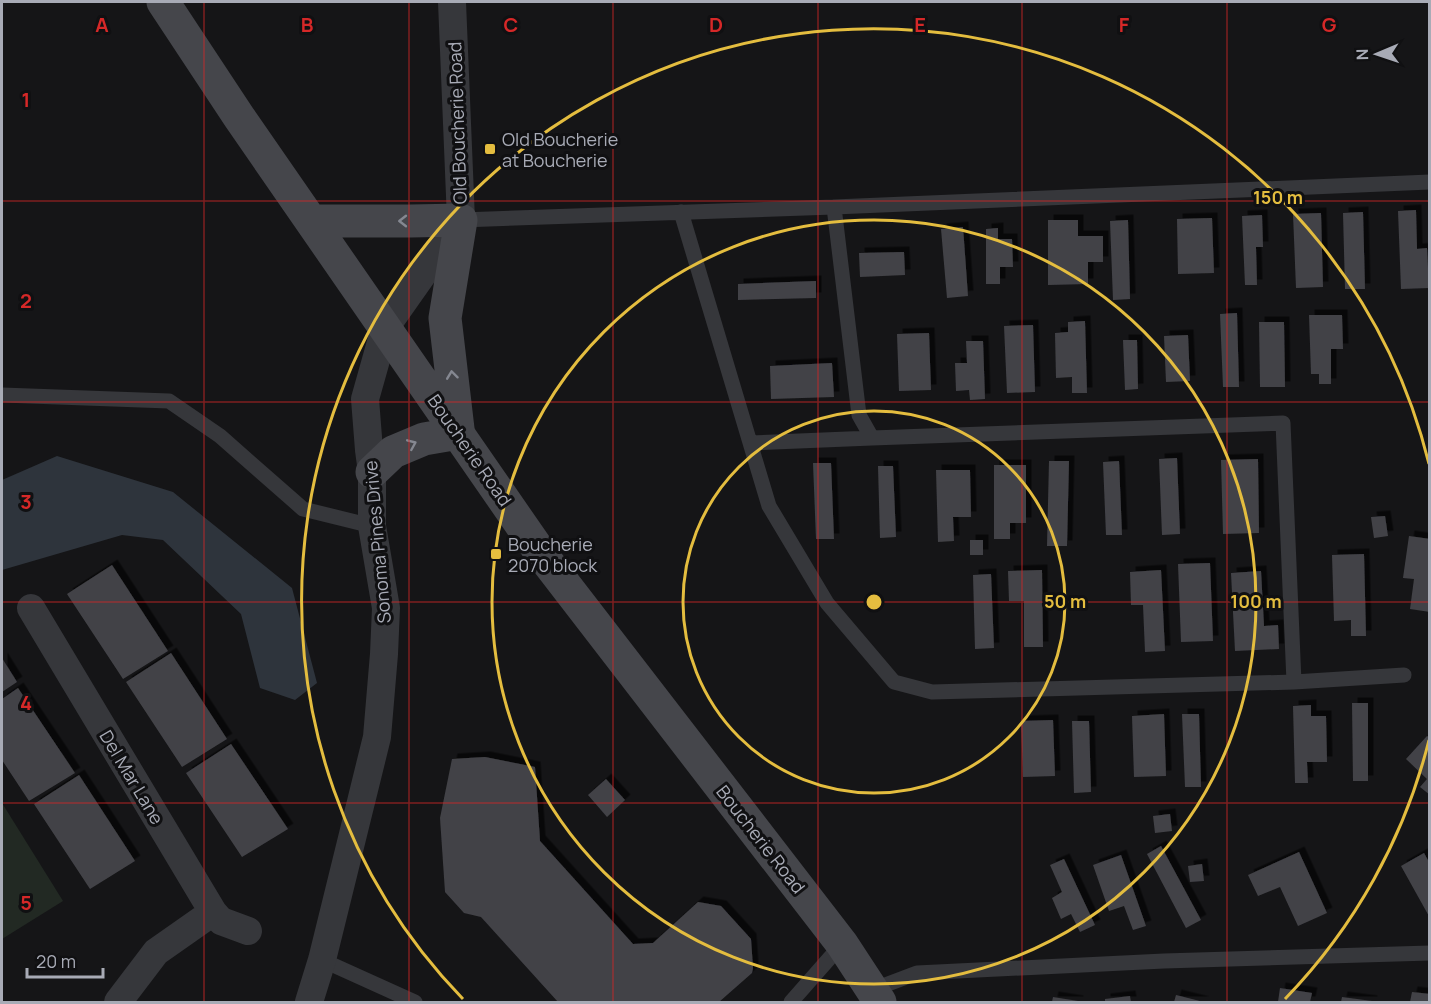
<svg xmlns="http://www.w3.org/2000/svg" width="1431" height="1004" font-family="Manrope,sans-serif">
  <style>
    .green { fill: #222923 }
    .water { fill: #2e343c }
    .building { fill: #424247; filter: url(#shadow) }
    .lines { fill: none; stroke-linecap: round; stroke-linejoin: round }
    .lane { stroke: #36373b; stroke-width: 15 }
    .street { stroke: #36373b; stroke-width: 28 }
    .secondary { stroke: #45464b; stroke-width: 33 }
    .oneway { stroke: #858891 }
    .grid { fill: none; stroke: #d62828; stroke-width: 1.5; stroke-opacity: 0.55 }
    .ring { fill: none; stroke: #e4bd3f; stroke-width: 3 }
    .poi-dot { fill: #e4bd3f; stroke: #101012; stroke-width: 2 }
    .labels { text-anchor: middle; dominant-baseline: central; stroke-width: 6; stroke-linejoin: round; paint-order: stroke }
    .street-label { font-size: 18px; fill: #a8abb6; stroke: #101012 }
    .poi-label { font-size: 18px; fill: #a8abb6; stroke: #101012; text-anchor: start }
    .grid-label { font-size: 20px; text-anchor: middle; font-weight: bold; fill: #d62828; stroke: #101012; stroke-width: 6; stroke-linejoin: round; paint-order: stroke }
    .centre { fill: #e4bd3f; stroke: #101012; stroke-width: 3 }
    .ring-label { font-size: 18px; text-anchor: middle; font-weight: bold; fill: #e4bd3f; stroke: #101012; stroke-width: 6; stroke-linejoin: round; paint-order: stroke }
  </style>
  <defs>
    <filter id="shadow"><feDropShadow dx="5.5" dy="-5.5" stdDeviation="0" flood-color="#0009"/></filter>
  </defs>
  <rect width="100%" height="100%" fill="#151517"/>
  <path class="green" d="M2 803 63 901 2 939Z"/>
  <path class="water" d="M57 456 173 492 292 588 317 683 295 700 260 688 241 614 163 540 122 535 2 570V480Z"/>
  <path class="building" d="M1416 210 1417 249 1427 248 1429 288 1401 289 1398 211Z
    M1363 212 1365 289H1345L1343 213Z
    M1321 213 1323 287 1296 288 1293 214Z
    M1262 215 1263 247H1256L1257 285H1245L1242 216Z
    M1212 218 1214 273 1178 274 1177 219Z
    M1048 220H1078V236H1103V262H1088V284L1048 285Z
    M1128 220 1130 299 1113 300 1110 221Z
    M963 227 968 296 947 298 941 229Z
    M998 228V239H1012L1013 267H1000V284H986V229Z
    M904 252 905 275 860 277 859 253Z
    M816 281V298L738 300V284Z
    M1237 313 1239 387H1223L1220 314Z
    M1309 315H1342L1343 349H1331V384H1319V374H1311Z
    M1085 321 1087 393H1072V377L1056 378 1055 333 1068 332V322Z
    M1259 322H1284L1285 387H1260Z
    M1033 325 1035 392 1007 393 1004 326Z
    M929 333 931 390 899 391 897 334Z
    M1188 335 1190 381 1166 382 1164 336Z
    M1123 340H1137L1138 389 1125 390Z
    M966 341H983L985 399 970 400 969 390 956 391 955 363H967Z
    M832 363 834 397 771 399 770 366Z
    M1177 458 1180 534 1162 535 1159 459Z
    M1258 459 1259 533 1223 534 1221 460Z
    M1049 461H1069L1067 546H1047Z
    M1119 461 1122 535H1106L1103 462Z
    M813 463H831L834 539H816Z
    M994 465H1026V523H1010V539H994Z
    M878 466H893L896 537 880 538Z
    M936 470H970L971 517H953L954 541 938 542Z
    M1385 516 1388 536 1374 538 1371 517Z
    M1409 536 1430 539V612L1410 609 1414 579 1403 578Z
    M970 540H983V555H970Z
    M1364 554 1366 636H1351V620L1334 621 1332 555Z
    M1210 563 1213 641 1181 642 1178 564Z
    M112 565 168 651 123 679 67 594Z
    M1042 570 1043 647H1024V601H1009L1008 571Z
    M1161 570 1165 651 1145 652 1143 605H1131L1130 572Z
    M1261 571 1264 626 1278 625 1279 649 1235 651 1231 573Z
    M991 574 994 648 975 649 973 575Z
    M171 653 227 739 182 767 126 682Z
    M2 658 17 682 2 692Z
    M18 688 75 773 29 801 2 760V699Z
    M1352 703H1368V781H1353Z
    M1311 705V716H1326L1327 762H1307L1308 783H1295L1293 706Z
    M1164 714 1166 776 1134 777 1132 716Z
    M1182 714H1199L1201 787H1185Z
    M1053 720 1055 776 1023 777 1021 721Z
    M1072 721H1089L1091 792 1074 793Z
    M1427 736 1430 738V795L1420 787 1427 779 1406 759Z
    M231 744 288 829 242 857 186 773Z
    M485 757 535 767 540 841 633 944 653 943 698 902 721 906 751 939 753 968 752 973 719 1002H558L481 917 464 913 445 892 440 818 452 759Z
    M79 775 135 861 90 889 34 804Z
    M606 779 625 800 607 817 588 795Z
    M1170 814 1172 831 1155 833 1153 816Z
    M1161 846 1201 920 1186 928 1147 854Z
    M1299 852 1327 913 1298 926 1280 887 1258 896 1248 875Z
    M1424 853 1430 864V918L1401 866Z
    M1121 855 1146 926 1133 930 1124 906 1109 911 1093 865Z
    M1064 859 1095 925 1080 932 1071 914 1061 919 1052 898 1062 892 1050 865Z
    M1202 864 1204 881 1190 882 1188 866Z
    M1280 988 1312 993 1310 1002H1278Z
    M1412 992 1430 994V1002H1410Z
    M1176 995 1204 1002H1174Z
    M1130 996 1131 1002H1105V999Z
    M1053 997 1078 1001V1002H1052Z
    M1342 997 1372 1001V1002H1341Z"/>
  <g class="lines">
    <path class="lane" d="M834 207 859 415 872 438 1283 423 1294 682
      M681 212 769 506 827 603 894 682 932 692 1294 682 1404 675
      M461 220 834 207 1430 182
      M2 395 169 401 220 436 303 509 372 526
      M750 443 872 438
      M322 960 415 1002
      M872 990 917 973 1164 961 1430 953
      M791 1002 842 944"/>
    <path class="street" d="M31 608 213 912 221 921 248 931
      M118 1002 156 952 213 912
      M309 1002 322 960 377 737 384 654 386 608 372 526V472L369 450 365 399 385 328 461 220 452 2"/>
    <path class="secondary" d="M163 2 239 117 542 555 842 944 880 1002
      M311 221H411L461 220 445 318 458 429
      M372 472 393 452 424 439 459 433"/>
  </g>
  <defs><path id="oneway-chevron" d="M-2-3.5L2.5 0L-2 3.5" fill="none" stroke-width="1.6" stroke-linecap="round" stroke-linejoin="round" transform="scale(1.5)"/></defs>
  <g class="oneway">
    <use href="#oneway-chevron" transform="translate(403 221) rotate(180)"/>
    <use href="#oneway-chevron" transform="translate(452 375) rotate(-97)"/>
    <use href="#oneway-chevron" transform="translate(412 444) rotate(-23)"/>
  </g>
  <path class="grid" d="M204 2V1002M409 2V1002M613 2V1002M818 2V1002M1022 2V1002M1227 2V1002M2 201H1430M2 402H1430M2 602H1430M2 803H1430"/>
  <g class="ring">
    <circle cx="874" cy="602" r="191"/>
    <circle cx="874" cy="602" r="382"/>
    <path d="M1429 740A572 572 0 0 1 1285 999M463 999A572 572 0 1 1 1429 464"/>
  </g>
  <g class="poi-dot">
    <rect x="484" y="143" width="12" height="12" rx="3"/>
    <rect x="490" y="548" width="12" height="12" rx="3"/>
  </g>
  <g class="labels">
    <g class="street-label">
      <text transform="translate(457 123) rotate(-92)">Old Boucherie Road</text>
      <text transform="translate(470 450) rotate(55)">Boucherie Road</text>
      <text transform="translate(377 542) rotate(-95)">Sonoma Pines Drive</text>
      <text transform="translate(132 777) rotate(59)">Del Mar Lane</text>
      <text transform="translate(761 839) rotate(52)">Boucherie Road</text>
    </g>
    <g class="poi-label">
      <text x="502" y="139">Old Boucherie<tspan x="502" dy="21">at Boucherie</tspan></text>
      <text x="508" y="544">Boucherie<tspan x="508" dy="21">2070 block</tspan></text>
    </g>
  </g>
  <g class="grid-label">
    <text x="102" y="32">A</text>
    <text x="307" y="32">B</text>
    <text x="511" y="32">C</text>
    <text x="716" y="32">D</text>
    <text x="920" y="32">E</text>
    <text x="1124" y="32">F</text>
    <text x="1329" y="32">G</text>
    <text x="26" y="107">1</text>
    <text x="26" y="308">2</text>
    <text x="26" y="509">3</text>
    <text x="26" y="710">4</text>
    <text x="26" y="910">5</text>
  </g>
  <circle cx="874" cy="602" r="9" class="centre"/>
  <g class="ring-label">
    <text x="1278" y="204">150 m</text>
    <text x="1065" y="608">50 m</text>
    <text x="1256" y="608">100 m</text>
  </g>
  <rect width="1431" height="1004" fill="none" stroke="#a8abb6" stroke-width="6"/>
  <g transform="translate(1377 54) rotate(268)" stroke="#101012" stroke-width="4.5" paint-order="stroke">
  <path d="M0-4.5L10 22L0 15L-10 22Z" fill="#a8abb6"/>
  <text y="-9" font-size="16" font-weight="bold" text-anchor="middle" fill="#a8abb6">N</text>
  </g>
  <path d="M27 968v9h76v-9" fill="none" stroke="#a8abb6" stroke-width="3"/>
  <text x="36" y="968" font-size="18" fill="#a8abb6" stroke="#101012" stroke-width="4.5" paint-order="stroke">20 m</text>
</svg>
